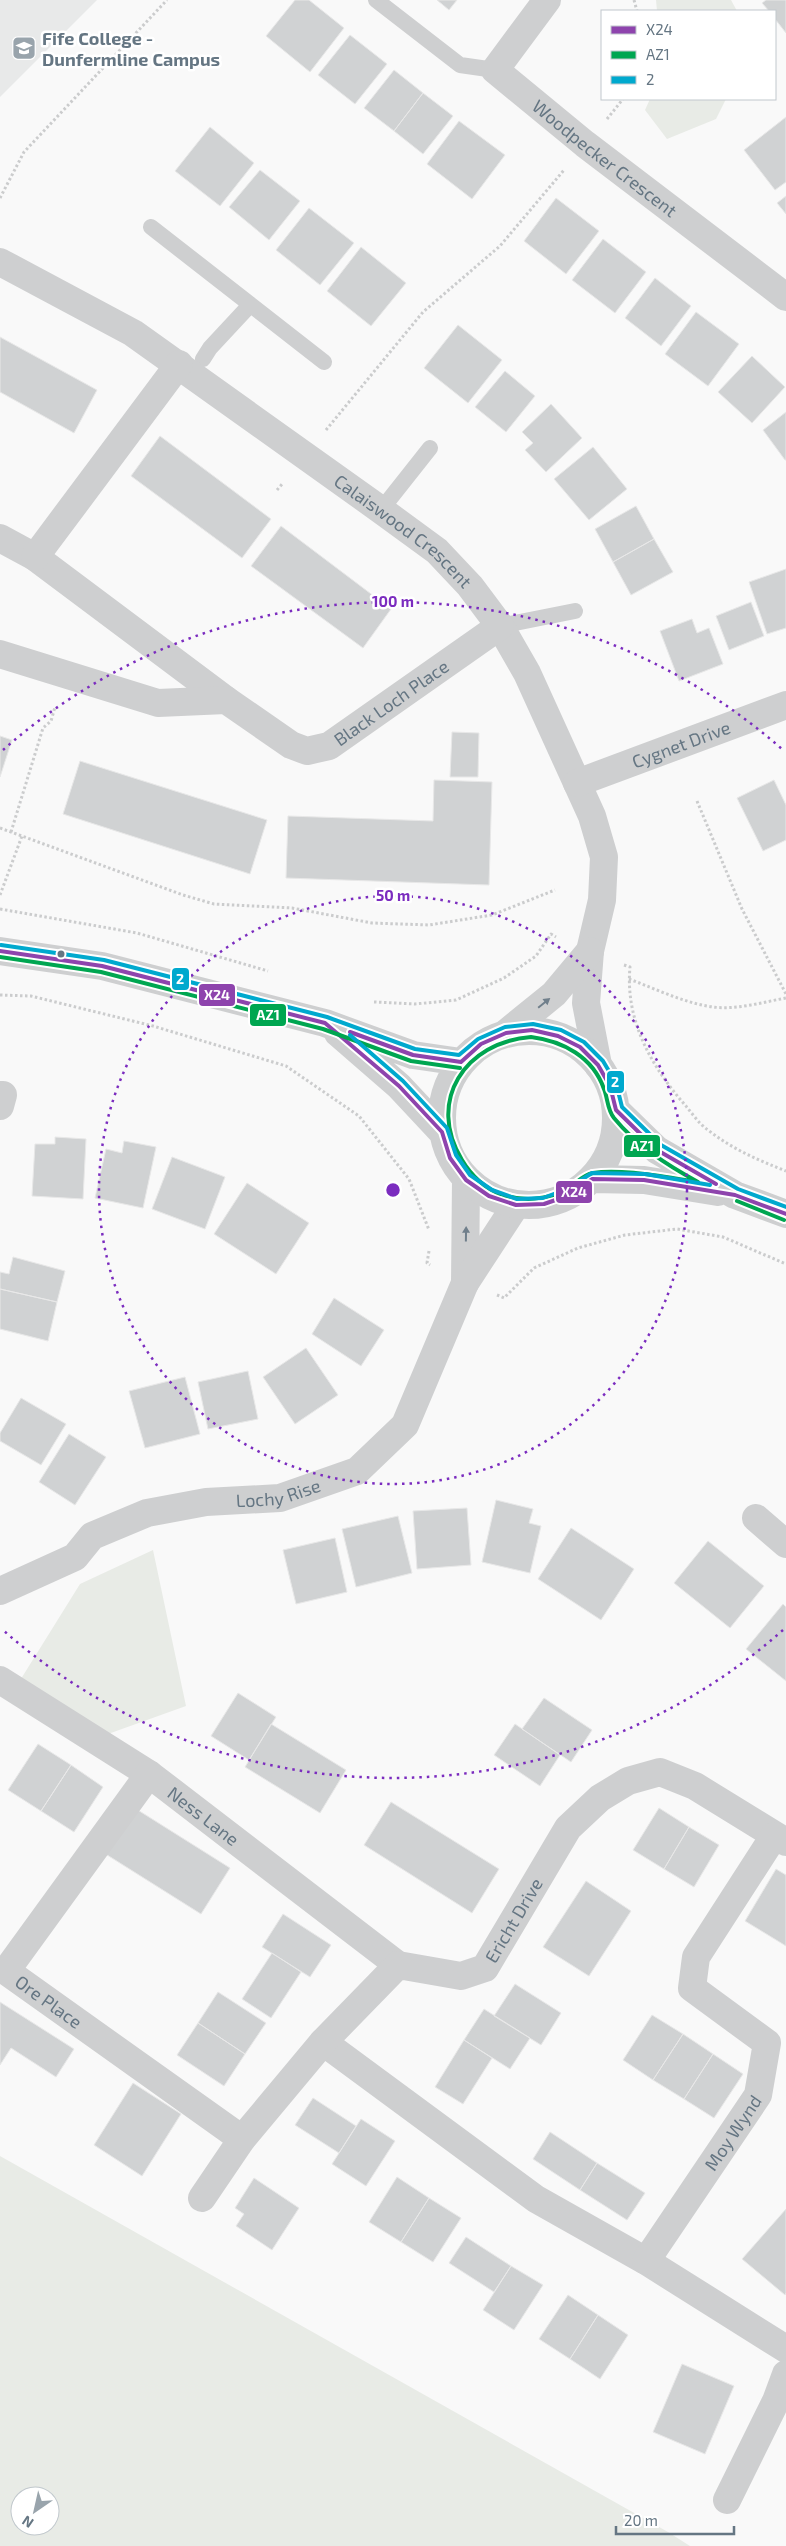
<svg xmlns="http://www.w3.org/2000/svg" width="786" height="2546" font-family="'Exo 2',sans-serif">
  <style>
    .built { fill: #e8e9e9 }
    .green { fill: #e8ebe6; fill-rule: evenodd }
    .building { fill: #d0d2d3; stroke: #e8e8e8 }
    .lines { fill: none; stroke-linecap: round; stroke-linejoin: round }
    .path { stroke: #cbcccd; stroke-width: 3; stroke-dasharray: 2.5 2.5; stroke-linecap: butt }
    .service { stroke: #cecfd0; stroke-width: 16 }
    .minor { stroke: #cecfd0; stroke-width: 28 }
    .tertiary { stroke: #cecfd0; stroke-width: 28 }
    .bus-1-casing { stroke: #fff; stroke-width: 8 }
    .bus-2-casing { stroke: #fff; stroke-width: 8 }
    .bus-3-casing { stroke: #fff; stroke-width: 8 }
    .bus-1 { stroke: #8e44ad; stroke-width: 4 }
    .bus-2 { stroke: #00a651; stroke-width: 4 }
    .bus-3 { stroke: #00a9ce; stroke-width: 4 }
    .oneway { fill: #707f8b }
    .ring { fill: none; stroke: #7b2cbf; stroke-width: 2.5; stroke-dasharray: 2.5 5 }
    .bus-dot { fill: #657683; stroke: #fff; stroke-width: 2 }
    .labels { text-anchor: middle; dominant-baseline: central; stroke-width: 5; stroke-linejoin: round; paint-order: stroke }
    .poi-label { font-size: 18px; font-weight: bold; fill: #657683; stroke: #fff; text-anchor: start }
    .street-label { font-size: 18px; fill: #657683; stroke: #fff }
    .centre { fill: #7b2cbf; stroke: #fff; stroke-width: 2.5 }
    .ring-label { font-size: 15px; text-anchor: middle; font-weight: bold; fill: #7b2cbf; stroke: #fff; stroke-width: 5; stroke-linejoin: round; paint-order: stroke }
    .line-badge { stroke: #fff; stroke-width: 2 }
    .badge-label { font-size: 14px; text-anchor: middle; font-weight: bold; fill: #fff }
  </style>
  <rect width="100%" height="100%" fill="#f9f9f9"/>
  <path class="built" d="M0 0H97L0 97Z"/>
  <path class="green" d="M656 0H731L737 11H657Z
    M650 99H726L716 119 667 139 645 110Z
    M153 1550 186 1706 108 1734 19 1682 80 1584Z
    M0 2156 668 2532 690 2546H0ZM20 2496H50V2526H20Z"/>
  <path class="building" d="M295 0H309L344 28 310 72 266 36Z
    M437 0H457L449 10Z
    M766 0H786V33L775 19V11H769L762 3Z
    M350 35 387 64 355 104 318 75Z
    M394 70 423 93 394 131 364 108Z
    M423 93 453 116 423 154 394 131Z
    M786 117V182L775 190 744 150Z
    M459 121 505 155 472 199 427 164Z
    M210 127 254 163 220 206 175 171Z
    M260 170 300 201 269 240 229 207Z
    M786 196V214L777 203Z
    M556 198 599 231 566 274 524 241Z
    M309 208 354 243 320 285 276 250Z
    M603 239 646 272 615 313 572 280Z
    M361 247 406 283 371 326 327 291Z
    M655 278 691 306 661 346 625 318Z
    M696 312 739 344 708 386 665 354Z
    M458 325 502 360 468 403 424 368Z
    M0 337 97 390 74 433 0 392Z
    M752 356 785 387 752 423 718 392Z
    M505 371 535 396 506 432 475 407Z
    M551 404 582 438 546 472 525 450 533 443 522 432Z
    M786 412V460H785L763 430Z
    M160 436 271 519 242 558 131 476Z
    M593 447 627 489 589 520 554 479Z
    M636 506 654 539 613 562 595 529Z
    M281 526 391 609 363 648 251 566Z
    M654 539 673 572 631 595 613 562Z
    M786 569V628L767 634 749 582Z
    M751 602 764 636 729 650 716 616Z
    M692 619 697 633 709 628 723 664 679 681 660 631Z
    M452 732 479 733 478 777H450Z
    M0 736 12 740 0 777Z
    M80 761 267 820 250 874 63 814Z
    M434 780 492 782 489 885 286 878 288 816 433 821Z
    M774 780 786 805V840L763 851 737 798Z
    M55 1137 86 1139 83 1199 32 1196 35 1144H55Z
    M124 1141 156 1147 143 1208 95 1198 106 1149 122 1153Z
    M172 1157 225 1177 205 1229 152 1209Z
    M247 1183 309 1223 276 1274 214 1234Z
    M13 1257 65 1271 57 1302 0 1289V1272L9 1274Z
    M0 1289 57 1302 48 1341 0 1329Z
    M334 1298 384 1330 361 1366 312 1334Z
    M306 1348 338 1395 295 1424 263 1377Z
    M248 1371 258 1419 208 1429 198 1382Z
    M185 1377 200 1434 145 1448 129 1391Z
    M21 1398 66 1424 41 1465 0 1441V1433Z
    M69 1434 106 1457 75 1505 39 1482Z
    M496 1500 533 1509 529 1523 541 1526 530 1573 482 1562Z
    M467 1508 471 1565 417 1569 413 1511Z
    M398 1516 412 1573 356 1587 342 1529Z
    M571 1528 634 1569 601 1620 538 1579Z
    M335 1538 347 1592 296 1604 283 1550Z
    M708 1541 764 1586 730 1628 674 1583Z
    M783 1604 786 1607V1681L746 1649Z
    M238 1693 276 1717 249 1760 211 1736Z
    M544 1698 592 1730 571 1762 522 1729Z
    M271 1724 346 1770 320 1813 245 1767Z
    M515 1724 560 1755 540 1786 494 1755Z
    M38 1744 71 1765 41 1811 8 1790Z
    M71 1765 103 1787 74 1832 41 1811Z
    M391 1802 499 1869 472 1913 364 1845Z
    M133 1807 230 1868 201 1914 104 1853Z
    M659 1808 689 1827 664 1869 633 1850Z
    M689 1827 719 1845 694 1887 664 1869Z
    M776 1869 786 1875V1946L745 1921Z
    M586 1881 631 1911 589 1976 543 1947Z
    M283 1914 331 1945 310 1977 262 1947Z
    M272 1953 301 1972 271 2018 242 1999Z
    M515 1984 561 2013 541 2045 494 2016Z
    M218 1992 266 2023 245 2054 198 2023Z
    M0 2002 74 2049 56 2077 11 2048 0 2065Z
    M484 2009 530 2038 510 2069 464 2040Z
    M652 2015 683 2034 653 2080 623 2060Z
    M198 2023 245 2054 224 2086 177 2055Z
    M683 2034 713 2054 684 2099 653 2080Z
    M464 2040 492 2058 463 2104 435 2087Z
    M713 2054 743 2074 714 2118 684 2099Z
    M133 2083 181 2114 142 2176 94 2145Z
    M313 2098 356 2126 339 2153 295 2125Z
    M361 2119 395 2141 366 2186 332 2164Z
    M550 2132 597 2163 580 2190 533 2159Z
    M597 2163 645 2193 627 2220 580 2190Z
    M397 2177 429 2198 401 2242 369 2222Z
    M254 2178 299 2208 272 2250 236 2226 244 2214 235 2208Z
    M429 2198 461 2218 433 2262 401 2242Z
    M786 2209V2293L785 2295 742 2259Z
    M466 2237 511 2266 494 2292 449 2263Z
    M511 2266 543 2285 514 2330 483 2310Z
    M568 2295 598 2315 570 2359 539 2339Z
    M598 2315 628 2335 600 2379 570 2359Z
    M682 2364 734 2386 705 2454 653 2432Z"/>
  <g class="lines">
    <path class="path" d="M634 0 637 11
      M607 119 623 99
      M0 198 24 152 167 0
      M326 430 423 312 500 246 564 170
      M277 490 283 483
      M697 801 742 909 786 994
      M0 828 183 895 214 904 292 908 372 923 429 925 492 915 555 890
      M11 832 43 728 51 721 55 707
      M0 895 22 836
      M0 909 137 933 268 971
      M624 965 630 967C625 1020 651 1066 685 1105 692 1113 699 1124 708 1130 732 1149 758 1160 786 1171
      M629 979C656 989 684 1003 713 1007 737 1010 763 1002 786 998
      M0 995 31 996 153 1026 286 1066 359 1116 409 1179 429 1230
      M374 1002 415 1004 456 1000 504 978 536 956 551 934 556 937
      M429 1251 427 1263 430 1265
      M497 1295 504 1298 534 1268 578 1248 625 1235 677 1229 723 1237 786 1264"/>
    <path class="service" d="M376 0 460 65 495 70
      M151 227 324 362
      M203 359 210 348 250 305
      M381 510 430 448
      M500 626 575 611"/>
    <g class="minor">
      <path id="s1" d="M547 0 495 70 585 144 786 297"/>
      <path id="s2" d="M0 262 133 333 381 510 437 551 470 586 500 626 527 673 592 816 604 857 602 900 590 951 586 1003 598 1065"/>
      <path d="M0 538 35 557 226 700"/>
      <path d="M35 557 179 364"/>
      <path id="s3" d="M0 654 158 703 226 700 291 745 307 751 329 746 500 626"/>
      <path id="s4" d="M577 783 786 705"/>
      <path d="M506 1033 554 994 590 951"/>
      <path d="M0 1095H3L0 1106"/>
      <path d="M465 1283 466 1180"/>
      <path d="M756 1518 786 1544"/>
      <path id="s5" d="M0 1591 75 1557 92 1536 147 1513 206 1502 280 1498 357 1471 405 1425 465 1283 516 1205"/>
      <path id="s6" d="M0 1680 149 1774 398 1965"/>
      <path id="s7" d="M149 1774 6 1971 242 2139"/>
      <path d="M323 2042 536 2199 646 2261 786 2349"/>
      <path id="s8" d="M202 2198 242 2139 323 2042 398 1965 461 1976 485 1968 568 1828 600 1798 628 1781 660 1772 695 1786 786 1842"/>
      <path id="s9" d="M646 2261 758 2095 767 2043 692 1988 696 1957 774 1836"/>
      <path d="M727 2500 776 2401 786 2374"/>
    </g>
    <path class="tertiary" d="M0 951 102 966 325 1023 413 1055 461 1062
      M442 1118a87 87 0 1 1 174 0a87 87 0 1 1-174 0Z
      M338 1033 399 1086 442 1132
      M616 1110 657 1150 735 1195 786 1214
      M592 1179 644 1180 718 1192"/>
    <g class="bus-1-casing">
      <path id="bus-1" d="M0 951 102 966 325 1023 399 1086 442 1132 450 1158 466 1180 489 1196 516 1205 544 1204 570 1195 592 1179 644 1180 735 1195 786 1214
        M350 1032 413 1055 461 1062 481 1044 506 1033 532 1030 558 1036 580 1047 598 1065 610 1086 616 1110 657 1150 716 1184"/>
    </g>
    <g class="bus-2-casing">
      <path id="bus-2" d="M0 957 101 972 323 1029 411 1061 460 1068
        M531 1037C563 1041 593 1057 604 1089 608 1099 607 1109 614 1118 637 1146 667 1165 698 1182 669 1178 621 1168 593 1173 582 1175 576 1184 567 1189 548 1200 522 1202 501 1194 485 1189 471 1175 462 1160 426 1101 465 1042 531 1037Z
        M737 1201 784 1220"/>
    </g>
    <g class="bus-3-casing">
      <path id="bus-3" d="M1 945 104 960 327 1017 415 1049 459 1055 478 1039 505 1027 533 1024 561 1030 584 1042 603 1061 616 1083 622 1107 661 1145 738 1189 786 1207
        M350 1035 403 1081 447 1128 456 1155 470 1175 492 1190 517 1199 543 1198 567 1189 592 1173 645 1174 710 1185"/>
    </g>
    <use href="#bus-1" class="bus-1"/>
    <use href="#bus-2" class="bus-2"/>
    <use href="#bus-3" class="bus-3"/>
  </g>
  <defs><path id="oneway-solid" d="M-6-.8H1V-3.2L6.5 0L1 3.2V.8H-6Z" transform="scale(1.25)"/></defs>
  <g class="oneway">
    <use href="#oneway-solid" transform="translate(544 1003) rotate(-39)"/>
    <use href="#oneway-solid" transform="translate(466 1234) rotate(-89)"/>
  </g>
  <g class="ring">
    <circle cx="393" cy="1190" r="294"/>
    <path d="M783 1630A588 588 0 0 1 3 1630M3 750A588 588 0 0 1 783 750"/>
  </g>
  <defs>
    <g id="university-square" transform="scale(1.25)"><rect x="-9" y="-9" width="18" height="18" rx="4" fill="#99a4ac" stroke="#fff"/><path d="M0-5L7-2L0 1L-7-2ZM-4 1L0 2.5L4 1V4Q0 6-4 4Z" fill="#fff"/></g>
  </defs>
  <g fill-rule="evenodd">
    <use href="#university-square" x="24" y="48"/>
  </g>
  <circle class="bus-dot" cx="61" cy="954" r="4.5"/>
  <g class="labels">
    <g class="poi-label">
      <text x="42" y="38">Fife College -<tspan x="42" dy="21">Dunfermline Campus</tspan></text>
    </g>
    <g class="street-label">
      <text stroke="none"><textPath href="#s1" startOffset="228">Woodpecker Crescent</textPath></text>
      <text stroke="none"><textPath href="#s2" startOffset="486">Calaiswood Crescent</textPath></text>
      <text stroke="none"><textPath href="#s3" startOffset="428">Black Loch Place</textPath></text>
      <text stroke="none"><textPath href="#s4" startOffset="111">Cygnet Drive</textPath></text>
      <text stroke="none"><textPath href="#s5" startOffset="302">Lochy Rise</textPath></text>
      <text stroke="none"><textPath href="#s6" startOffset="245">Ness Lane</textPath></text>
      <text stroke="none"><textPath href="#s8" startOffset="450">Ericht Drive</textPath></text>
      <text stroke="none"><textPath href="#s7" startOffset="296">Ore Place</textPath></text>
      <text stroke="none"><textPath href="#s9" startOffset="155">Moy Wynd</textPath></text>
    </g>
  </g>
  <circle cx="393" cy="1190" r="8" class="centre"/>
  <g class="ring-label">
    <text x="393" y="607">100 m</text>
    <text x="393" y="901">50 m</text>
  </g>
  <g class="line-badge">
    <rect x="171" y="967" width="19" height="24" rx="5" fill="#00a9ce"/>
    <rect x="198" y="983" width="38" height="24" rx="5" fill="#8e44ad"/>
    <rect x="249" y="1003" width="38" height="24" rx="5" fill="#00a651"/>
    <rect x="606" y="1070" width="19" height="24" rx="5" fill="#00a9ce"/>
    <rect x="623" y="1134" width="38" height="24" rx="5" fill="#00a651"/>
    <rect x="555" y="1180" width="38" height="24" rx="5" fill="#8e44ad"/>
  </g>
  <g class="badge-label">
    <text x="180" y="984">2</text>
    <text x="217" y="1000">X24</text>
    <text x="268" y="1020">AZ1</text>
    <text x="615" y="1087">2</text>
    <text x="642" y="1151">AZ1</text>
    <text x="574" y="1197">X24</text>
  </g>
  <rect x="601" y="10" width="175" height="90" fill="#ffffff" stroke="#c1c8cd"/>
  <rect x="611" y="26" width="25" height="8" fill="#8e44ad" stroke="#c1c8cd"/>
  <text x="646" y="35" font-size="15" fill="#657683">X24</text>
  <rect x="611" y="51" width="25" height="8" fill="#00a651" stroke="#c1c8cd"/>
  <text x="646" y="60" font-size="15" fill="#657683">AZ1</text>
  <rect x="611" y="76" width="25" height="8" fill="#00a9ce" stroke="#c1c8cd"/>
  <text x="646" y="85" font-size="15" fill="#657683">2</text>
  <g transform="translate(35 2511) rotate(214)"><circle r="24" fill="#ffffff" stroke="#c1c8cd"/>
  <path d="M0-4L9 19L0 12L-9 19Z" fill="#99a4ac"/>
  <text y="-8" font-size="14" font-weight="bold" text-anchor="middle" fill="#657683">N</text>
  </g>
  <path d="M616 2526v8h118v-8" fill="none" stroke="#657683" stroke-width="2.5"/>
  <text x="624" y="2526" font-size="15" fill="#657683" stroke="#ffffff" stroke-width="4" paint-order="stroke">20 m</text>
</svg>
